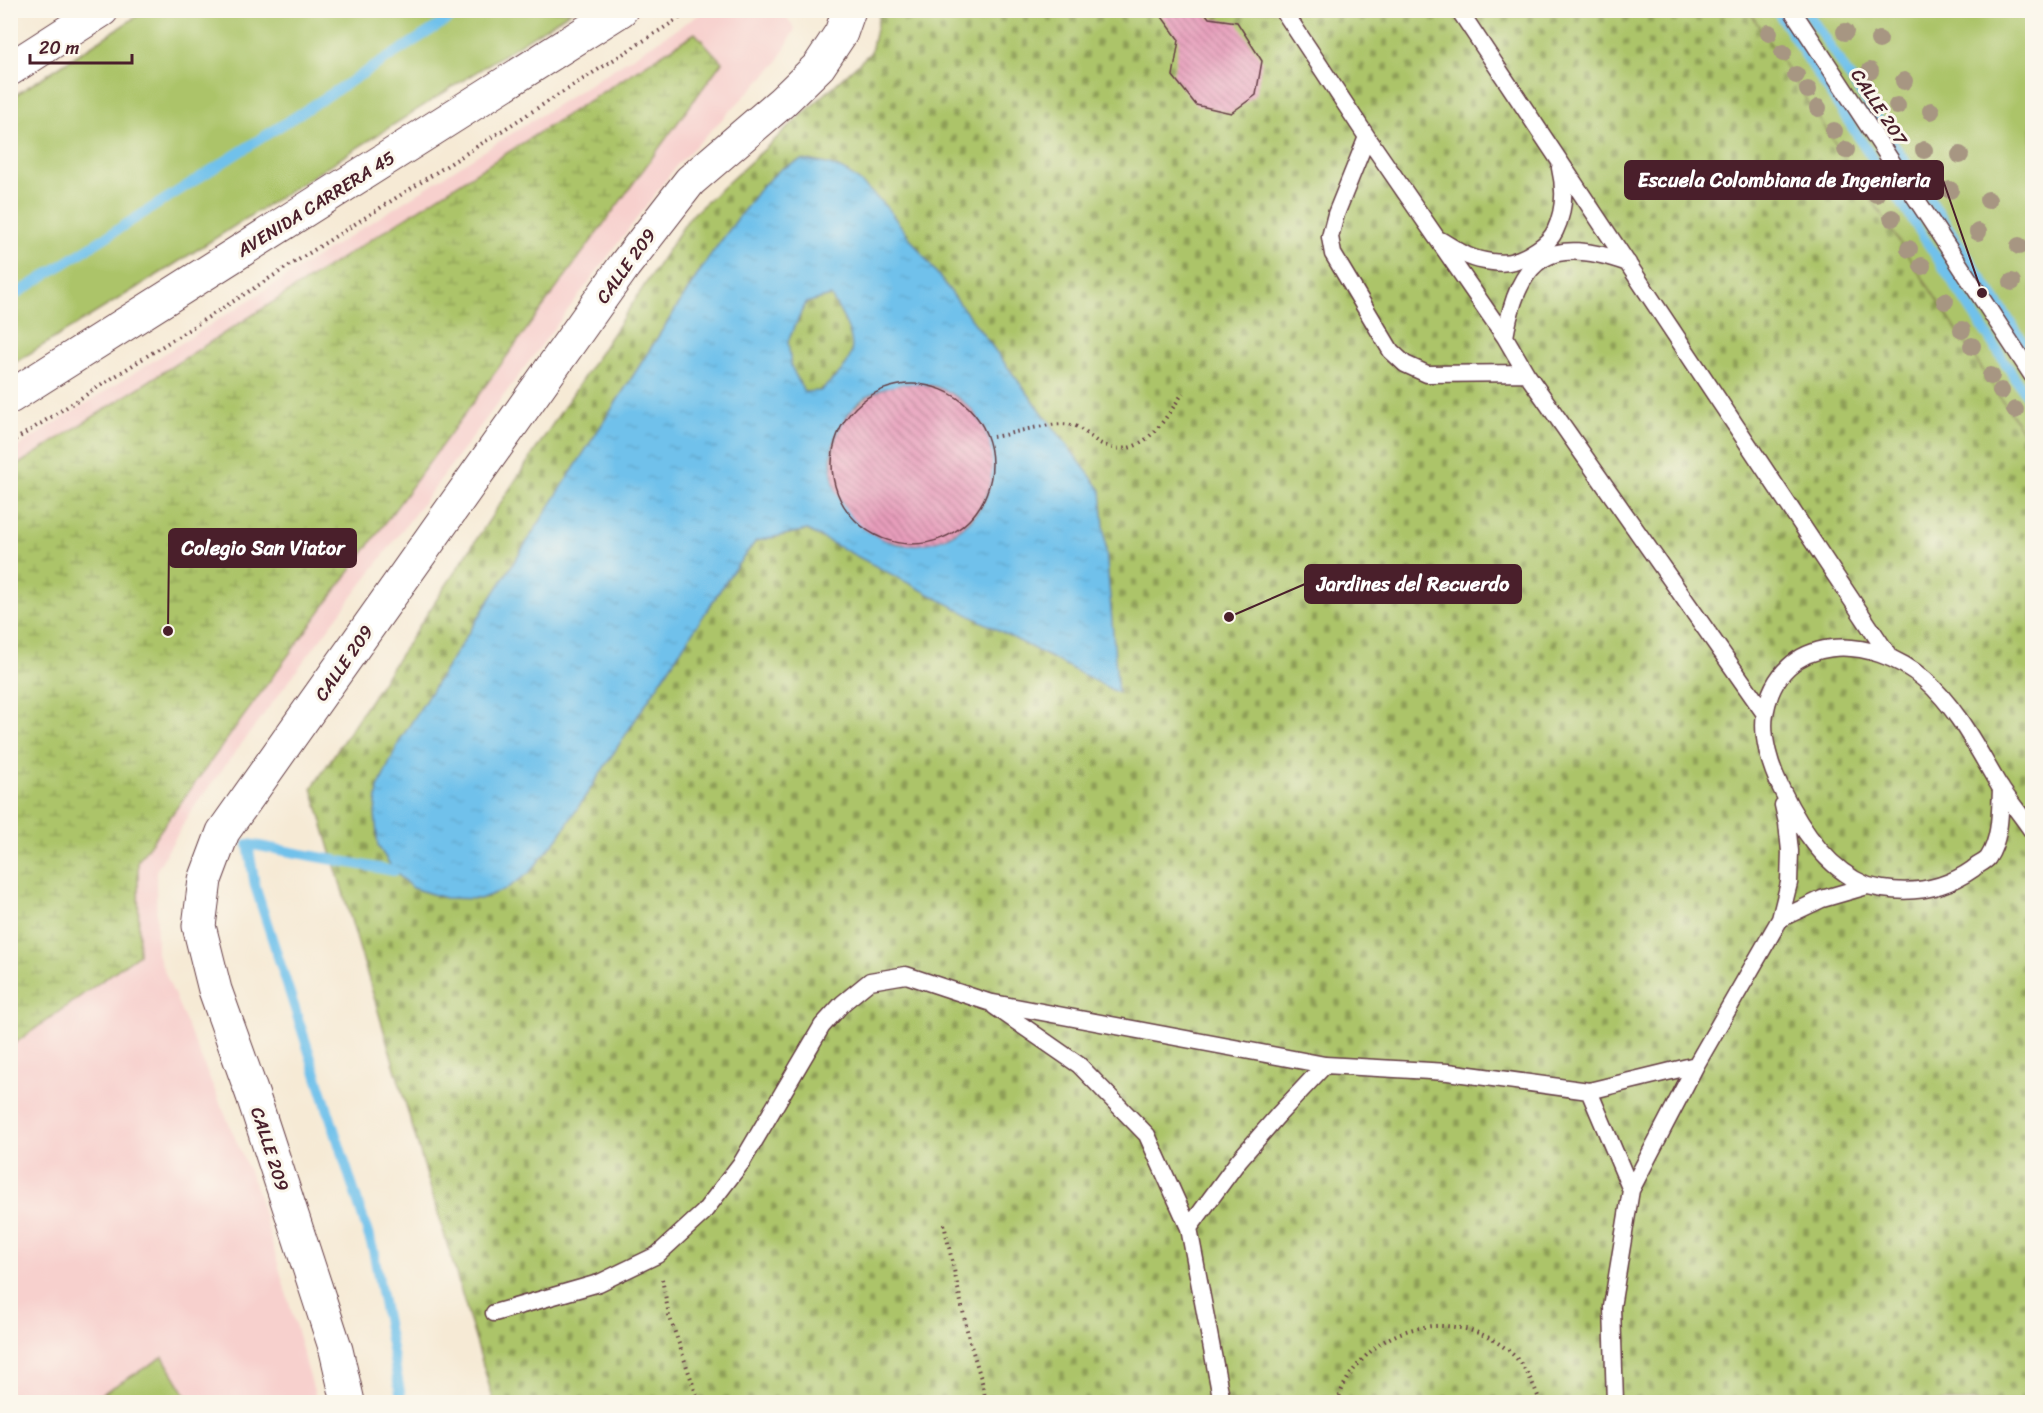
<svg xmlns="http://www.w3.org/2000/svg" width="2043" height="1413" font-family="Sriracha,sans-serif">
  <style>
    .built { fill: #f7d0cd }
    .grass { fill: #acc469; stroke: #7b724a; stroke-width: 1.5 }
    .wetland { fill: url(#wetland-marsh); stroke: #7b724a; stroke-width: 1.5 }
    .cemetery { fill: url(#cemetery-stones); stroke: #7b724a; stroke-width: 1.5 }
    .water { fill: url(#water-ripples); stroke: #5c708b; stroke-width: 1.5; fill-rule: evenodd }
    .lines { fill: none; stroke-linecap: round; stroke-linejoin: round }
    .stream { stroke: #6fc1eb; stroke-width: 10 }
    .building { fill: url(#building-back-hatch) }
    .lane-casing { stroke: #643d44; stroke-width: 19 }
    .street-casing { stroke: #643d44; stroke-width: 35 }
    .highway-casing { stroke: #643d44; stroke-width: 35 }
    .path { stroke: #643d44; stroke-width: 4; stroke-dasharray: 1.5 4.5; stroke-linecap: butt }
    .lane { stroke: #fff; stroke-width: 16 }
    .street { stroke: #fff; stroke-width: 33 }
    .highway { stroke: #fff; stroke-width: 33 }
    .tree { fill: #a79682 }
    .labels { text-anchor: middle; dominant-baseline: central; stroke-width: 6; stroke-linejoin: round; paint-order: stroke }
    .street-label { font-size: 18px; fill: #4a1f2b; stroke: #fbf7ec }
    .leader { fill: none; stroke: #4a1f2b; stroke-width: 2 }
    .callout-dot { fill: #4a1f2b; stroke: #fbf7ec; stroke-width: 2 }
    .callout { fill: #4a1f2b; stroke: #4a1f2b; stroke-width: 2 }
    .callout-label { font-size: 20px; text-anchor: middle; font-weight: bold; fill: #fff }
  </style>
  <defs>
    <pattern id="wetland-marsh" width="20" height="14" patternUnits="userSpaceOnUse" patternTransform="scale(1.5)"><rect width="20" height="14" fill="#acc469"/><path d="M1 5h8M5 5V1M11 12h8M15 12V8" fill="none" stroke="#8e9f57"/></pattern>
    <pattern id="cemetery-stones" width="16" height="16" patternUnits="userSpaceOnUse" patternTransform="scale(1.5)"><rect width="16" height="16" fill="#acc469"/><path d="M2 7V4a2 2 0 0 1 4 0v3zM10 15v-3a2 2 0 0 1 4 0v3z" fill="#8e9f57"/></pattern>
    <pattern id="water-ripples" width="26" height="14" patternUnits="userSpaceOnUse" patternTransform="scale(1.5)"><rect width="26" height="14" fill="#6fc1eb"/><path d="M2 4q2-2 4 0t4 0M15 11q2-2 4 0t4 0" fill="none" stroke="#62a5ca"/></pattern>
    <pattern id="building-back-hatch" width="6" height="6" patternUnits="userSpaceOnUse" patternTransform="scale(1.5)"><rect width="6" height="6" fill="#e79dbb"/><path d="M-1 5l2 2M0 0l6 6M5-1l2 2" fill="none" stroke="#bd7f98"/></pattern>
  </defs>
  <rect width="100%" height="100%" fill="#fbf7ec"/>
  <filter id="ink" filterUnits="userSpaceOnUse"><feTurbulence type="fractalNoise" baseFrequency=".0167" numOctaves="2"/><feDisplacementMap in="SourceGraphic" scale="12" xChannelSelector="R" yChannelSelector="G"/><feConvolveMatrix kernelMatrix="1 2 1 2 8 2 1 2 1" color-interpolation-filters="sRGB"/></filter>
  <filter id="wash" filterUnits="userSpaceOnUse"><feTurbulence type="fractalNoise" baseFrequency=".008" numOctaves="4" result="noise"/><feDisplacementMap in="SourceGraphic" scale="24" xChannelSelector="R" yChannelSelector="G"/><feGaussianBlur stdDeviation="1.35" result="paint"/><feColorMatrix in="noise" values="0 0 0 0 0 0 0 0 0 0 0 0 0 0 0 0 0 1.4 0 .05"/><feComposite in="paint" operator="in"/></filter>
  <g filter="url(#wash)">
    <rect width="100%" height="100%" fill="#f6ead5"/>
    <path class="built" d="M705 11H783L795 29 777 63 677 165 191 811 156 871 157 954 257 1190 317 1402H11V451Z"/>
    <path class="grass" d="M145 11V10L572 11 167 269 11 365V98Z
      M1749 11H2032V446Z
      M163 1357 190 1402H88Z"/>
    <path class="wetland" d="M695 33 722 62 138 861 139 954 11 1046V469Z"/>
    <path class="cemetery" d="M880 11H1749L2032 446V1402H494L312 788 689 218 871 52Z"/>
    <path class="water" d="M801 160C846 163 858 179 888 209L1101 490 1118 693 807 530 756 541 730 575 558 838 529 873 506 889 480 899 445 898 412 888 394 871 378 846 375 813 378 788 400 740 709 257 762 186 781 169ZM831 296C840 312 859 340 849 359 843 372 830 382 820 391L804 392 791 366 788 341 806 303ZM910 384C918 385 929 384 937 387 982 404 999 445 988 490 982 513 961 533 939 540 925 544 908 547 894 543 847 530 817 477 838 432 844 420 852 407 863 399 877 389 893 386 910 384Z"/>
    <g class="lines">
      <path class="stream" d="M1776 10 2032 404
        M1806 10 2032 355
        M10 298 463 10
        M394 871 248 844 255 886 373 1249 402 1402"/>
    </g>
    <g id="blocks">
      <path class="building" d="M1157 10H1203L1209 18 1237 22 1262 61 1256 95 1231 113 1196 105 1173 76 1179 40Z
        M832 464a80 80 0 1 1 160 0a80 80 0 1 1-160 0Z"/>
    </g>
  </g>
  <g filter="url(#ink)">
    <use href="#blocks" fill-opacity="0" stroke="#643d44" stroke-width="1.5"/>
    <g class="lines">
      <g class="lane-casing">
        <path id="lane" d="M1283 10 1367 137 1505 337 1526 373 1765 714
          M1459 10 1889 656
          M1792 10 2032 375
          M1367 137 1336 214 1330 237 1333 254 1391 351 1405 364 1427 374 1526 373
          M1440 240C1449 245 1459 252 1468 256 1480 261 1502 265 1514 261 1528 257 1549 244 1555 231 1565 210 1565 189 1560 168
          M1505 337C1519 256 1550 235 1628 263
          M2001 788C2000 810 2001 839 1988 858 1985 862 1977 865 1973 869 1946 888 1916 894 1883 889 1878 888 1871 887 1866 885 1825 868 1799 826 1781 788 1771 768 1761 737 1765 714 1779 630 1873 634 1925 680 1959 710 1977 749 2000 787 2010 802 2022 816 2032 831
          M1780 919 1822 899 1867 886
          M994 1006 1079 1065 1147 1135 1189 1228 1222 1402
          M1589 1091 1631 1190
          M1189 1228 1239 1160 1279 1114 1325 1065
          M494 1313 599 1283 657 1255 703 1213 742 1162 822 1026 843 1003 870 981 906 975 988 1002 1325 1065 1448 1072 1589 1091 1696 1065
          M1615 1402 1612 1307 1631 1190 1696 1065 1780 919 1789 883 1790 851 1787 823 1783 805"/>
      </g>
      <g class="street-casing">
        <path id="street" d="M348 1402 336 1350 253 1096 215 990 199 926 205 880 223 832 624 266 690 181 782 102 819 66 841 33 849 10"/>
      </g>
      <g class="highway-casing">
        <path id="highway" d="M10 69 102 10
          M10 397 621 10"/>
      </g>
      <path class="path" d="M993 437C1013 434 1056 419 1075 426 1085 430 1092 440 1102 444 1141 463 1164 420 1183 393
        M10 443 692 10
        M944 1224 969 1339 982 1382 986 1402
        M662 1279 669 1315 699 1402
        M1338 1402C1342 1383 1355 1366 1369 1353 1407 1317 1470 1317 1510 1352 1525 1365 1534 1384 1540 1402"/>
      <use href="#lane" class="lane"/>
      <use href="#street" class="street"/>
      <use href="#highway" class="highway"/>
    </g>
    <g class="tree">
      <circle cx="1845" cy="32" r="9"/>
      <circle cx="1769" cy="33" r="9"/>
      <circle cx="1879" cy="40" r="9"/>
      <circle cx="1783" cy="53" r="9"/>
      <circle cx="1870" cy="71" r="9"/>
      <circle cx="1796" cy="75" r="9"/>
      <circle cx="1904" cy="81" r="9"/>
      <circle cx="1808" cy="90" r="9"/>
      <circle cx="1897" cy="106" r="9"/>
      <circle cx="1818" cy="108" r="9"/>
      <circle cx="1931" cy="111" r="9"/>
      <circle cx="1834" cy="131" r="9"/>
      <circle cx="1846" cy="150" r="9"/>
      <circle cx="1924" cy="150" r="9"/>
      <circle cx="1960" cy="155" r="9"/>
      <circle cx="1950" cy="190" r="9"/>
      <circle cx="1876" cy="194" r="9"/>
      <circle cx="1988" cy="200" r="9"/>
      <circle cx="1892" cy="218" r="9"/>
      <circle cx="1978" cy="232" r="9"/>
      <circle cx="2019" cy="246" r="9"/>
      <circle cx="1909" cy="249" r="9"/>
      <circle cx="1922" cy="266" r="9"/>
      <circle cx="2012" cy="282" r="9"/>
      <circle cx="1945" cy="301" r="9"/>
      <circle cx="1962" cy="330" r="9"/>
      <circle cx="1972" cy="346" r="9"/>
      <circle cx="1991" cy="376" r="9"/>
      <circle cx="2001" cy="391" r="9"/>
      <circle cx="2015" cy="410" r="9"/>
    </g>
  </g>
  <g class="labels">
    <g class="street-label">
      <text transform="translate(1879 107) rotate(57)">CALLE 207</text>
      <text transform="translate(316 204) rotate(-32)">AVENIDA CARRERA 45</text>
      <text transform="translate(626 266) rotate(-54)">CALLE 209</text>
      <text transform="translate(344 663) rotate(-55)">CALLE 209</text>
      <text transform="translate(270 1149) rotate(72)">CALLE 209</text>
    </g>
  </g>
  <path class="leader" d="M1982 293L1943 180M168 631L169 548M1229 617L1305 584"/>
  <g class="callout-dot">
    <circle cx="1982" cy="293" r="6"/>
    <circle cx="168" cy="631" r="6"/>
    <circle cx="1229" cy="617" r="6"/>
  </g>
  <g class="callout">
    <rect x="1625" y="161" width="318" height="38" rx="6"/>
    <rect x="169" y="529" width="187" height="38" rx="6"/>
    <rect x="1305" y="565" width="216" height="38" rx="6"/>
  </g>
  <g class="callout-label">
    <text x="1784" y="187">Escuela Colombiana de Ingenieria</text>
    <text x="263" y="555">Colegio San Viator</text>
    <text x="1413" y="591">Jardines del Recuerdo</text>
  </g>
  <rect width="2043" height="1413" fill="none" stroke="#fbf7ec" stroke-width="36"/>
  <path d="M30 54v9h102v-9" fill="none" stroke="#4a1f2b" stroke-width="3"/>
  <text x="39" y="54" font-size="18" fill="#4a1f2b" stroke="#fbf7ec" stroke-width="4.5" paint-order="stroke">20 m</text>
</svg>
